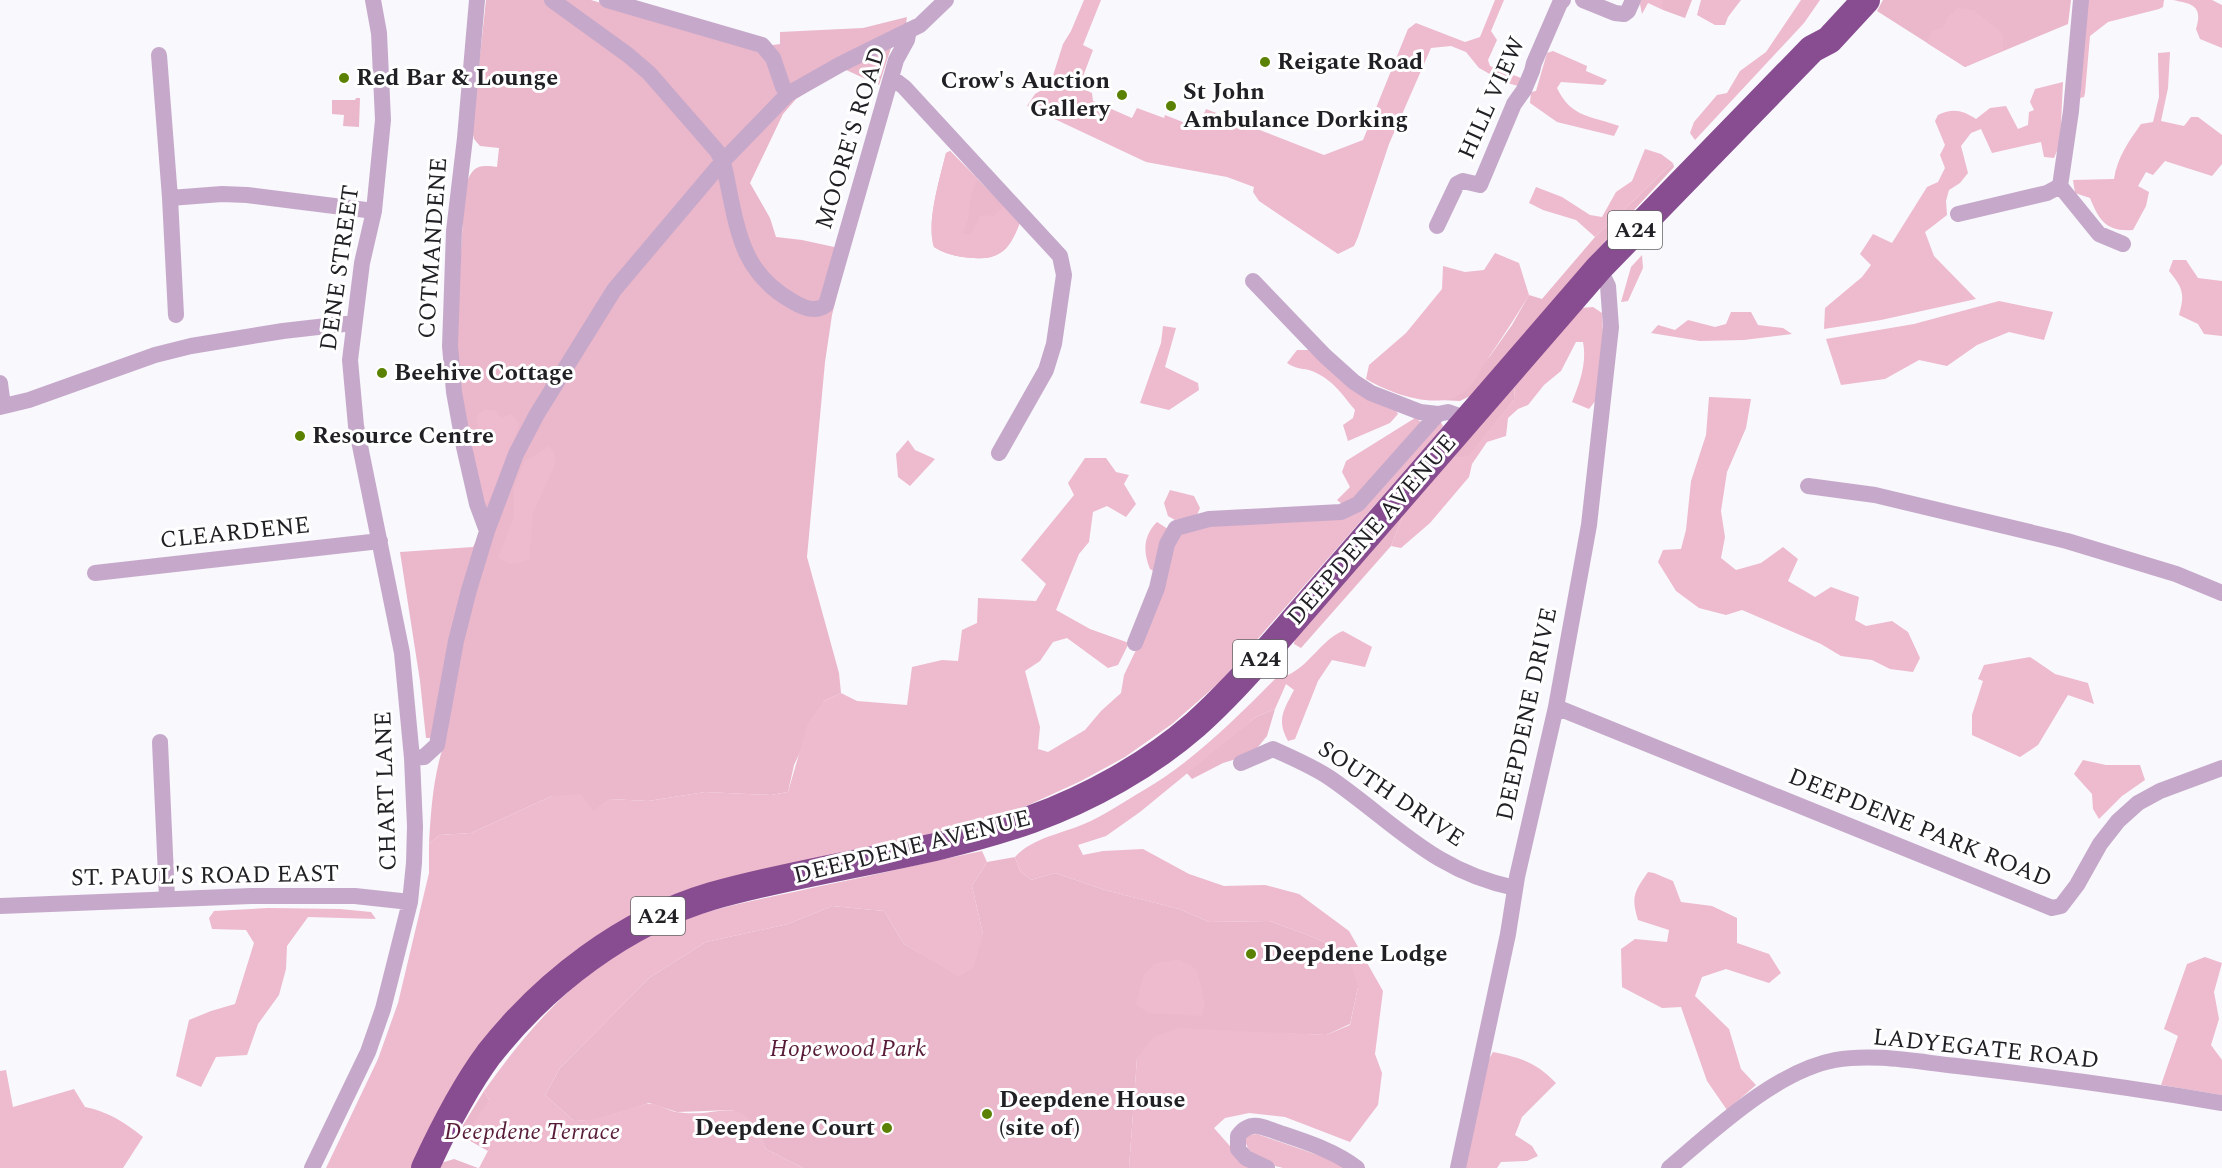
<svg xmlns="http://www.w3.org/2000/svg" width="2222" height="1168" font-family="Spectral,serif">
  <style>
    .green { fill: #ebb7ca }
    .forest { fill: #eebacd }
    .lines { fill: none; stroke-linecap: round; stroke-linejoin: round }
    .street { stroke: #c6a9ca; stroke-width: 16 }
    .highway { stroke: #884c91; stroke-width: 28 }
    .poi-dot { fill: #5a8101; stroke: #fff; stroke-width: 2 }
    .labels { text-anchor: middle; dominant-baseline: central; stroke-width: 6; stroke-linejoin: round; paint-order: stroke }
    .shield { fill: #fff; stroke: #646366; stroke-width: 1.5 }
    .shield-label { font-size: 22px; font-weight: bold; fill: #212025 }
    .poi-label { font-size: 24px; font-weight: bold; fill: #212025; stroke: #fff; text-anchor: start }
    .street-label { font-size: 24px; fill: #212025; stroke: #fff }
    .park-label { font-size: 24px; font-style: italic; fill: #581c38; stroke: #fff }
  </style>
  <rect width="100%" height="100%" fill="#f8f8fd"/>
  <path class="green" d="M486 0H591L752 48 780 44V32L863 28 907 17 906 24 891 48 879 85 844 69 796 99 783 114 750 183 770 218 776 237 802 240 848 250 832 315 825 362 807 557 839 673 841 693 824 701 794 765 788 792 771 795 705 792 648 801 610 799 593 812 552 796 471 833 439 835 429 844C431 810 433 777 444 744L431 738H426L420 681 400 552 473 547 479 535 486 505 480 498 454 361 465 187C472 168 476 164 497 167L499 148 480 146 474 139 472 130Z
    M1663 0H1692L1685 18 1663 10Z
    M1883 0H2071L2068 24 1965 67 1877 11Z
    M356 98H360L359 127 343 126 344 115 332 114V100H355Z
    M950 151 1020 222C1011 247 1002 260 974 258 958 257 947 255 934 247 926 223 940 178 946 153Z
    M1673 163 1674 167 1596 251 1472 395 1460 401 1440 400 1454 397 1490 356 1512 325 1529 295 1542 299 1595 237Z
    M1515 385 1514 400 1468 457 1452 458Z
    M1405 510 1391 546 1301 648 1294 644 1295 638Z
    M1275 709 1267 736 1258 747 1246 756 1223 763 1192 779 1186 772 1256 717Z
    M1015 857 1020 871 1031 880 1055 873 1105 890 1179 909 1209 922 1269 921 1308 935 1347 952 1366 963 1358 987 1350 1024 1326 1035 1269 1033 1137 1058 1129 1168H803L766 1149 756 1127 732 1110 677 1112 649 1103 596 1120 574 1121 545 1095 560 1068 649 978 706 942 788 924 832 906 884 911 904 944 959 976 983 934 972 886 987 862Z
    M484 1091 489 1100 490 1147 488 1151 465 1138 460 1130Z
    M454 1159 478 1168H439L441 1163Z"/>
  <path class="forest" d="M1084 0H1101L1083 45 1093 50 1079 87 1092 93 1093 101 1132 118 1137 108 1164 118 1165 115 1198 128 1206 109 1324 155 1363 140 1408 29 1416 23 1465 42 1480 37 1495 0H1504L1491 31 1497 40 1488 60 1490 66 1521 78 1518 86 1504 82 1479 68 1466 52 1451 46 1431 48 1389 144 1358 237 1354 246 1338 254 1259 201 1253 192 1254 187 1227 177 1146 162 1027 106 1035 94 1050 85 1063 44 1071 31Z
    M1641 0H1663V10L1648 3 1642 14 1640 4Z
    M1701 0H1741L1728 17 1725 25H1715L1697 15Z
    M1801 0H1820L1804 23 1695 140 1690 133 1694 122 1717 95 1727 93 1740 71 1766 52Z
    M2087 0H2164L2163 7 2159 9 2108 22 2090 36 2085 93 2084 97 2080 98Z
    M2173 0H2212L2222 5V48L2200 39 2196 29C2203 6 2193 4 2173 0Z
    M1958 8 1974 10 2003 34V50L1965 67 1927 43 1932 31 1944 27 1947 18Z
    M1553 51 1587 66 1586 71 1607 80 1603 85 1561 82 1557 88C1571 118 1592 116 1619 126L1614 136 1557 122 1530 103 1531 92 1536 91 1547 53Z
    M2170 52 2168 88 2161 121 2184 126 2191 117H2198L2222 135V164L2212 176 2165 161 2153 175 2146 172 2138 186 2149 192 2146 206 2133 230C2106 232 2099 220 2090 198L2075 193 2073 180 2114 179C2117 158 2129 141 2141 124L2153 122 2159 97 2158 53Z
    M2063 82 2060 144 2054 158 2044 157 2041 142 1992 153 1981 129 1971 133 1961 146 1968 173 1960 183 1949 190 1946 201 1947 215 1925 232 1934 256 1976 299 1881 320 1824 329 1825 308 1862 277 1871 265 1860 254 1873 234 1892 243 1927 187 1938 182 1945 168 1940 155 1945 145 1935 121 1938 115C1953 108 1962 110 1976 119L1990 108 2006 106 2018 129 2028 125 2029 112 2034 110 2030 102 2035 89Z
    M1645 149 1661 154 1673 163 1595 237 1576 220 1543 210 1529 203 1536 187 1562 197 1590 215 1602 217 1616 192 1632 181Z
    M950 151 978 179 971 194 968 219 963 233 970 235 981 215 994 216 1004 206 1020 222C1011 247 1002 260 974 258 958 257 947 255 934 247 926 223 940 178 946 153Z
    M1495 253 1519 263 1529 295C1516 317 1503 336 1489 357 1482 367 1477 379 1469 388 1444 414 1391 394 1366 379L1369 365 1406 333 1442 289 1443 266 1465 272 1484 270Z
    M1642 255 1643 268 1628 301 1621 302 1631 267Z
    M2173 260H2186L2198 278 2222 281V336L2204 334 2198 324 2179 315C2185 294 2183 288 2169 271Z
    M1999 301 2053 312 2044 340 2009 332 1977 345 1947 366 1919 360 1885 379 1841 385 1826 339 1914 324Z
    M1593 307 1602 313 1603 331 1596 400 1589 409 1572 402C1580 382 1587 363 1583 342H1576L1561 371 1544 385 1528 405 1518 409 1508 418 1506 436 1487 442 1472 464 1469 477 1430 523 1401 548 1391 546 1405 510 1452 458 1468 456 1514 400 1515 385 1581 308Z
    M1731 312H1751L1758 325 1783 328 1792 334 1744 340 1700 341 1651 333 1658 325 1675 330 1688 320 1715 327 1726 324Z
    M1163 326 1176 328 1165 367 1198 383 1199 390 1169 410 1140 403 1161 343Z
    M1297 350H1311L1393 405 1398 414 1390 423 1348 441 1343 425 1353 418 1355 410C1341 393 1332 378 1309 370 1300 368 1296 369 1287 363Z
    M1709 397 1751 399 1746 428 1727 472 1721 511 1725 537 1721 558 1736 570 1761 563 1783 547 1798 559 1788 581 1815 597 1831 587 1859 597 1855 620 1866 626 1892 621 1908 632 1920 658 1913 672 1890 669 1872 660 1841 656 1821 644 1742 610 1726 615 1699 608 1676 591 1658 562 1663 550 1681 549 1686 530 1691 481 1706 435Z
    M484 409 496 411 502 418 512 414 519 424C511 452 502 479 486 505L480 498 468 448 480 434 476 417Z
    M1415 418 1420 421 1422 425 1354 501 1342 504 1337 500 1350 487 1342 472 1346 461Z
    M1440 421 1443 426 1437 434 1220 682 1172 724 1125 757 1081 781 996 820 597 939 411 1168H326L378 1059 398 1003 429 873V844L439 835 471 833 552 796 581 794 593 811 610 799 648 801 705 792 771 795 788 792 808 723 824 701 841 693 857 701 907 705 912 667 942 660 958 661 962 630 977 623 978 598 1036 601 1046 584 1021 560 1074 495 1068 483 1085 458H1106L1116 472 1129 475 1124 484 1136 504 1126 517 1107 506 1093 512 1089 542 1079 554 1056 610 1090 629 1129 643 1118 665 1108 668 1067 638 1053 642 1040 661 1025 671 1040 727 1038 749 1048 752 1085 730 1101 711 1121 693 1124 675 1148 625 1171 546 1181 532 1209 523 1340 519Z
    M908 440 915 450 935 459 910 486 898 477 896 454Z
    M548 446 555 453 554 467 533 513 529 560 510 564 498 558 514 517V487L524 462Z
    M1170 490 1194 496 1200 508 1197 515 1175 520 1168 516 1164 503Z
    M1157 522 1168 529 1155 572 1150 569C1143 552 1143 536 1157 522Z
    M1343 631 1372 647 1365 667 1332 660 1318 681 1295 739 1288 741C1276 719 1284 710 1294 690L1286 684 1275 709 1256 717 1140 812 1106 836 1078 845 1083 855 1103 851 1143 849 1189 874 1224 886 1265 885 1299 894 1349 931 1383 991 1375 1054 1382 1073 1378 1105 1350 1142 1285 1117 1249 1113 1225 1118 1214 1128 1244 1162 1256 1168H1129L1137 1058 1154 1037 1178 1028 1326 1035 1350 1025 1358 987 1347 952 1308 935 1269 921 1209 922 1179 909 1105 890 1055 873 1031 880 1020 871 1015 857C1032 838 1061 834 1084 824 1105 815 1125 801 1144 790 1197 759 1240 714 1283 671L1288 675C1310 665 1321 640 1343 631Z
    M2030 657 2055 674 2088 683 2094 704 2068 695 2038 745 2020 757 1972 735V715L1983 681 1978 679 1984 665Z
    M2083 760 2106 765H2140L2145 780 2122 796 2099 819 2093 809 2092 794 2074 774Z
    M982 851 987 862 972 886 983 934 974 967 959 977 904 944 884 911 832 906 788 924 706 942 649 978 560 1068 545 1095 574 1121C604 1120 619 1111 646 1104 655 1102 667 1110 676 1112 725 1120 740 1087 766 1149L803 1168H479L490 1147 468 1132 489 1100 484 1091C528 1029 575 975 643 938 698 908 761 900 821 886 875 875 928 862 982 851Z
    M1648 872 1654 873 1673 881 1681 902 1712 906 1737 918V943L1769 954 1781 973 1769 983 1726 969 1702 977 1695 996 1729 1029 1741 1069 1756 1085 1727 1110 1707 1081 1681 1007 1662 1008 1622 987 1621 949 1635 939 1667 942 1669 930 1638 920C1631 897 1634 892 1648 872Z
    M268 908 340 909 371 912 376 919 308 917 287 946 286 969 279 995 258 1024 247 1055 216 1057 201 1087 176 1076 189 1020 211 1011 235 1004 254 943 246 930 212 929 209 918 214 911Z
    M2205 957 2222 963 2214 992 2219 1019 2211 1045 2222 1060V1095L2161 1085 2178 1036 2164 1029 2187 964Z
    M1179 959 1197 970 1205 1004 1202 1016 1149 1013 1136 1005 1143 976 1153 964Z
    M1493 1052C1521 1058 1536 1062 1556 1083L1522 1117 1515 1135 1532 1146 1538 1156 1527 1161 1501 1162 1497 1168H1464L1488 1061Z
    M6 1070 13 1107 74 1089 85 1107C109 1112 124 1122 143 1137L123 1168H0V1071Z
    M1257 1134 1341 1163 1348 1168C1327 1168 1304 1168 1283 1168 1269 1166 1239 1151 1247 1135Z"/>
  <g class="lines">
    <path class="street" d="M477 0 465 138 454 231 450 346 454 392 464 447 477 504 487 531
      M552 0 628 55 649 73 717 151C725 163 726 176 729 190 739 239 746 275 792 301 803 308 815 313 826 305L896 60 907 40 909 30
      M607 0 762 45 773 58 783 87 788 94
      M1583 0 1615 13 1624 14 1628 11 1633 0
      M2081 0 2071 111 2060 186 2099 234 2123 244
      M159 55 170 198 176 315
      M891 77 904 87 1060 256 1064 275 1054 344 1046 370 999 453
      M170 198 222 194 247 195 374 211
      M1958 214 2047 193 2060 186
      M1437 226 1457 184 1463 181 1480 185 1514 104 1524 90 1532 71 1534 63 1560 3 1563 0
      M1253 281 1325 356 1354 382 1371 393 1420 412 1438 414 1448 412 1468 419
      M0 383 3 406
      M0 407 29 400 155 355 191 346 283 331 353 323
      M1808 486 1875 495 2067 541 2176 574 2222 593
      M95 573 380 541
      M1135 643 1157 588 1167 544 1176 528 1209 519 1341 512 1358 504 1438 414
      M1556 707 2052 908 2061 906 2077 885 2100 844 2118 821 2138 803 2160 791 2222 768
      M160 742 167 898
      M412 758 424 757 437 745 456 641 469 590 487 531 516 454 537 414 614 290 723 161 788 94 841 64 920 25 946 0
      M1241 763 1273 749C1293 758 1312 766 1330 778 1395 823 1433 871 1515 888
      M0 906 251 896H355L410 902
      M312 1168 368 1052 383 1009 410 902 414 863 415 826 412 758 402 653 356 426 350 360 362 263 374 211 383 120 379 33 373 0
      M1267 1168 1246 1158 1238 1149V1136C1243 1129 1249 1125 1258 1126 1265 1127 1273 1131 1280 1133 1307 1142 1335 1151 1357 1168
      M1458 1168 1508 934 1517 877 1556 707 1589 525 1611 327 1608 286 1599 268
      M1669 1168C1714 1130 1776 1071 1835 1060 1874 1053 1918 1062 1957 1066 2045 1076 2134 1088 2222 1103"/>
    <path class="highway" d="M425 1168C443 1129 463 1089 489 1054 545 983 624 922 712 896 817 866 929 856 1032 819 1090 798 1149 765 1195 725 1224 699 1249 671 1275 642L1599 268 1812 49 1829 40 1866 0"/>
  </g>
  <g class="poi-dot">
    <circle cx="1265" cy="62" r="6"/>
    <circle cx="344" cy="78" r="6"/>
    <circle cx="1122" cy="95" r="6"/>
    <circle cx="1171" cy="106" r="6"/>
    <circle cx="382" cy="373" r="6"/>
    <circle cx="300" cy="436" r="6"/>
    <circle cx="1251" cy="954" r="6"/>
    <circle cx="987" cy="1114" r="6"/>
    <circle cx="887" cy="1128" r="6"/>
  </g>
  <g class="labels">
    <g class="shield">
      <rect x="1608" y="211" width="54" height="38" rx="4.5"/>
      <rect x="1233" y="640" width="54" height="38" rx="4.5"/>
      <rect x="631" y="897" width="54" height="38" rx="4.5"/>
    </g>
    <g class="shield-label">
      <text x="1635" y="230">A24</text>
      <text x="1260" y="659">A24</text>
      <text x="658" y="916">A24</text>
    </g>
    <g class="poi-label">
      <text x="1277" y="62">Reigate Road</text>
      <text x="356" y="78">Red Bar &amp; Lounge</text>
      <text x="1110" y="81" text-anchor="end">Crow's Auction<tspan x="1110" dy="28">Gallery</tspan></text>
      <text x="1183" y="92">St John<tspan x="1183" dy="28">Ambulance Dorking</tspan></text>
      <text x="394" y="373">Beehive Cottage</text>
      <text x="312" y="436">Resource Centre</text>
      <text x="1263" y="954">Deepdene Lodge</text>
      <text x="999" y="1100">Deepdene House<tspan x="999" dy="28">(site of)</tspan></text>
      <text x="875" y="1128" text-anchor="end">Deepdene Court</text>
    </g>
    <g class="street-label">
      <text transform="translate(1492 98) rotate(-66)">HILL VIEW</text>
      <text transform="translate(851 138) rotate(-73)">MOORE'S ROAD</text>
      <text transform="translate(433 248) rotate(-86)">COTMANDENE</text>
      <text transform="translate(340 268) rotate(-82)">DENE STREET</text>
      <text transform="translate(1372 530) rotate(-49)">DEEPDENE AVENUE</text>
      <text transform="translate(235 533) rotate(-6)">CLEARDENE</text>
      <text transform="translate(1527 714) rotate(-78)">DEEPDENE DRIVE</text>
      <text transform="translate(386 791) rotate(-92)">CHART LANE</text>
      <text transform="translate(1391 794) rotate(34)">SOUTH DRIVE</text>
      <text transform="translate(1920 828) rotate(22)">DEEPDENE PARK ROAD</text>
      <text transform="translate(912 847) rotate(-14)">DEEPDENE AVENUE</text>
      <text transform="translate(205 876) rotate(-1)">ST. PAUL'S ROAD EAST</text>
      <text transform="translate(1986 1049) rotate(6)">LADYEGATE ROAD</text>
    </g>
    <g class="park-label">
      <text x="848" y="1049">Hopewood Park</text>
      <text x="532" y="1132">Deepdene Terrace</text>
    </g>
  </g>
</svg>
